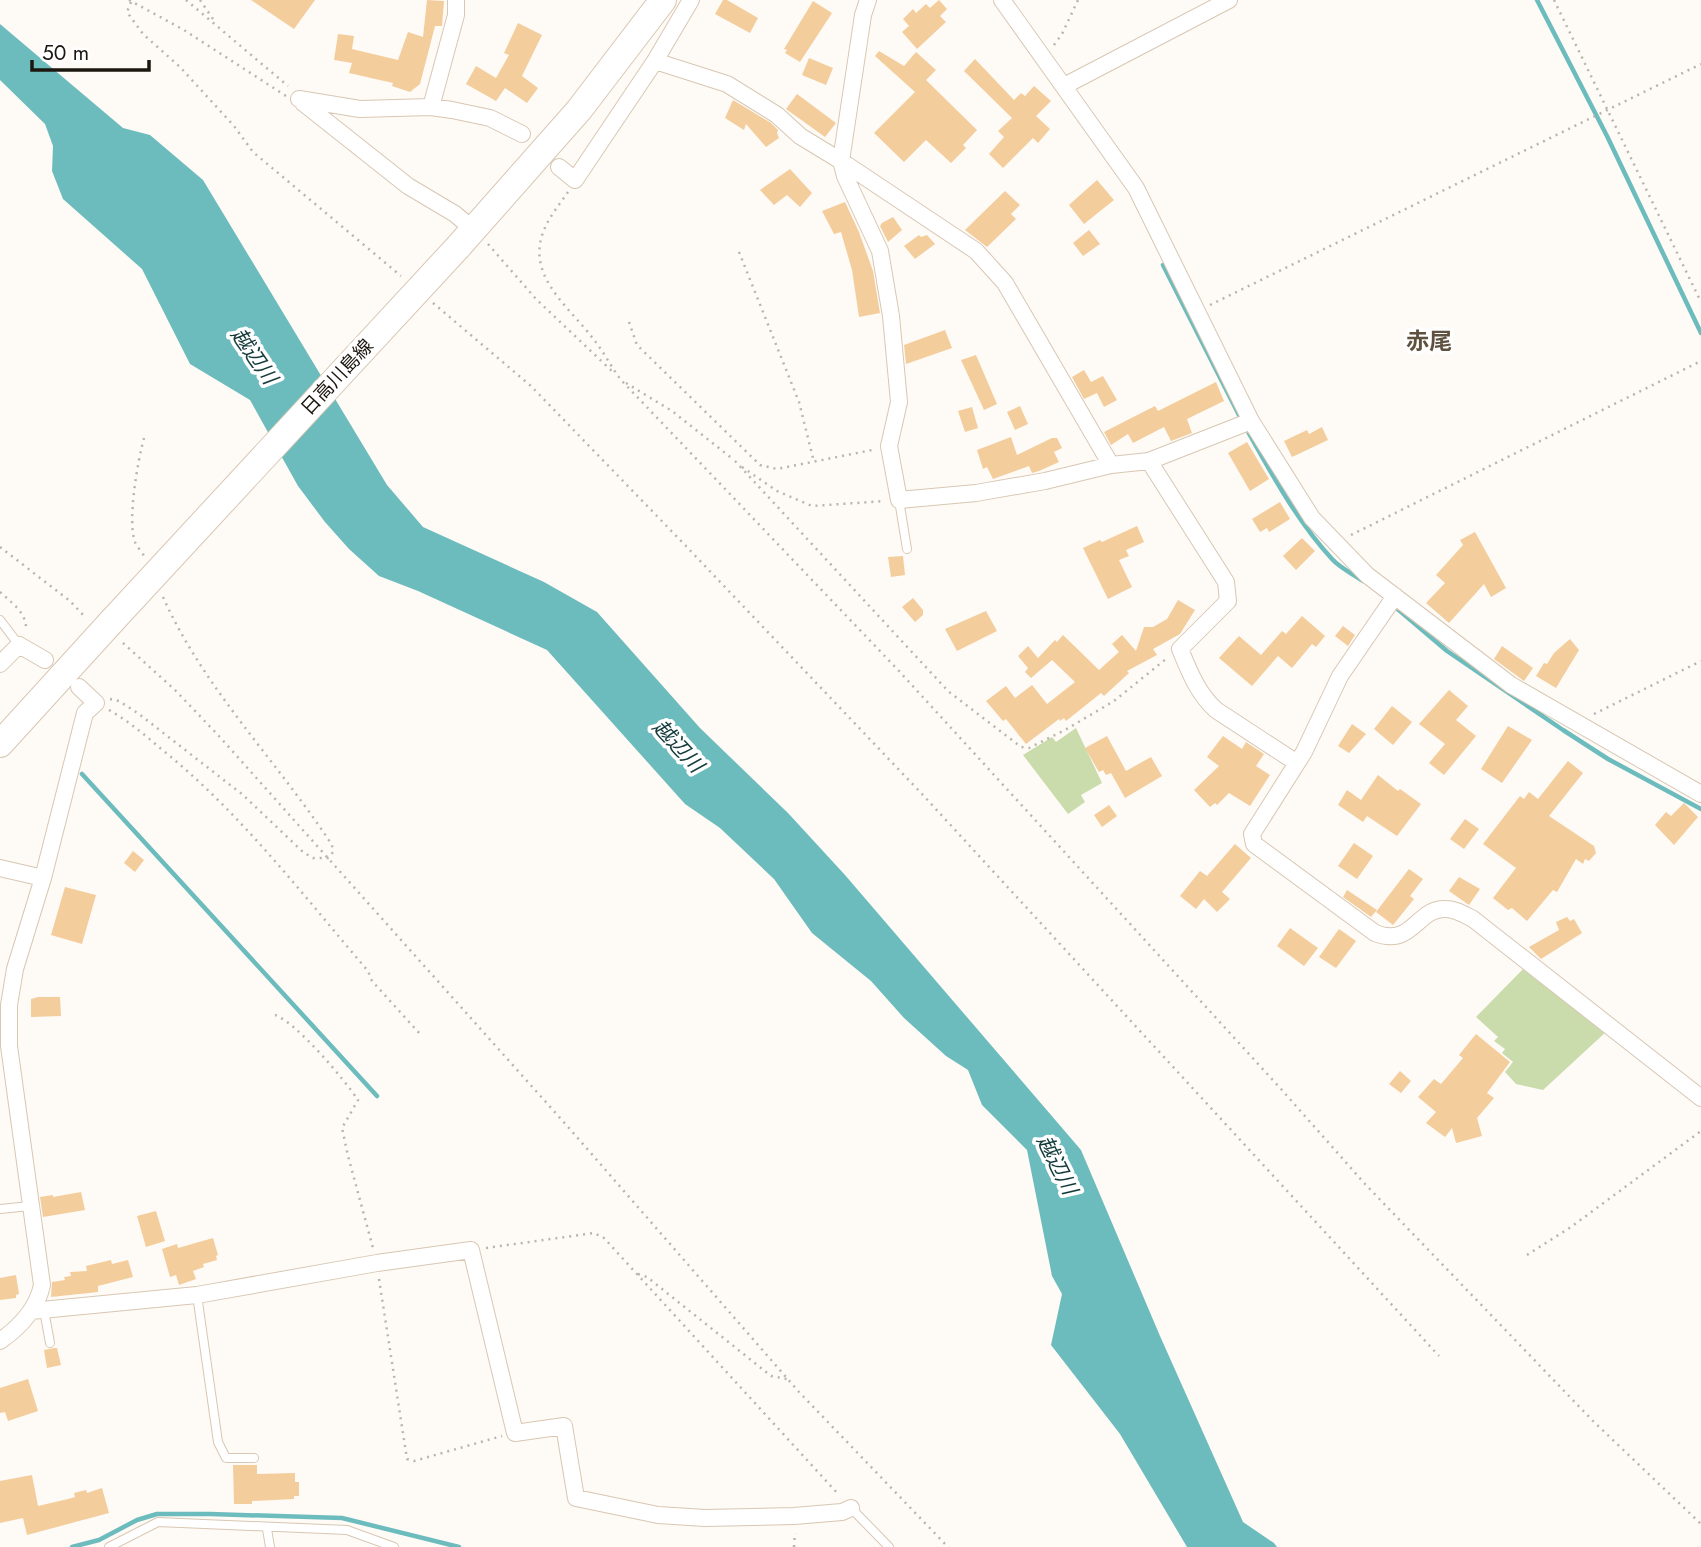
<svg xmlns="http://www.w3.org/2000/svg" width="1701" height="1547" font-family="Jost,'Noto Sans JP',sans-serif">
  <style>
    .green { fill: #cadcac }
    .water { fill: #6dbcbd }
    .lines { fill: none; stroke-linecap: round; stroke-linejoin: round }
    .stream { stroke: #6dbcbd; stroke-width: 4.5 }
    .building { fill: #f4cd9c }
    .lane-casing { stroke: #d8c7b3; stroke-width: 10 }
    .street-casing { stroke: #d8c7b3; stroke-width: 18 }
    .primary-casing { stroke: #d8c7b3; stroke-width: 28 }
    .path { stroke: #b8b4ae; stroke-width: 2.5; stroke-dasharray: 2 5; stroke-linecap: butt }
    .lane { stroke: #fff; stroke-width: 8 }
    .street { stroke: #fff; stroke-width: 16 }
    .primary { stroke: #fff; stroke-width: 26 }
    .primary-bridge-casing { stroke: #d8c7b3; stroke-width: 28; stroke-linecap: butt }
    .primary-bridge { stroke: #fff; stroke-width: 26 }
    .labels { text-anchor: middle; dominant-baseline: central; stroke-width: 7; stroke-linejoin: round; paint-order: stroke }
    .street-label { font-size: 19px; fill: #1b160e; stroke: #fff }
    .water-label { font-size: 21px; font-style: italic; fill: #143b3b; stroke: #fff }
    .quarter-label { font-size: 23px; font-weight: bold; fill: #5f513f; stroke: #fff }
  </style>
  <rect width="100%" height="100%" fill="#fefaf6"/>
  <path class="green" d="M1076 728 1102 783 1081 795 1085 802 1068 814 1023 755 1052 737 1056 742Z
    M1525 967 1607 1031 1543 1090 1516 1084 1505 1072 1513 1062 1502 1053 1505 1049 1494 1041 1498 1037 1476 1017Z"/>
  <path class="water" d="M0 24 123 128 150 135 203 180 387 485 423 527 544 582 597 612 700 728 788 813 845 875 1081 1150 1160 1336 1243 1522 1274 1543 1277 1547H1187L1120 1434 1051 1345 1062 1294 1052 1276 1027 1150 982 1105 968 1070 946 1056 904 1018 871 981 812 933 774 879 720 828 685 804 547 650 418 591 379 576 349 549 325 522 298 486 250 400 190 364 142 269 63 199 52 171 53 146 45 124 0 80Z"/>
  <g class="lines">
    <path class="stream" d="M1537 0 1607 136 1701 333
      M1163 265 1242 421
      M1246 428C1271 473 1297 521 1332 559 1340 568 1353 574 1363 581
      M1394 606 1447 651 1563 730 1608 759 1701 809
      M82 774 377 1096
      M72 1547 99 1540 137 1520 157 1514H210L342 1518 459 1547"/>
  </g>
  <path class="building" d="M251 0H315L294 29Z
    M427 0 444 1 442 26H435L420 84 410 92 392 86 393 83 349 73 352 63 334 60 338 34 354 36 352 49 398 60 408 32 423 37Z
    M723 0H727L758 18 750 33 715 14Z
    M939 0 947 9 940 16 946 22 917 49 902 32 909 26 903 19 913 9 916 13 926 4 930 8Z
    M813 1 832 13 800 62 785 53 787 50 784 49Z
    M518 23 542 35 522 76 538 88 527 103 505 88 496 101 466 84 476 66 496 78 509 55 504 53Z
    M879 51 904 66 916 52 936 70 926 80 977 130 963 145 966 148 951 163 926 140 904 162 874 133 915 92 875 56Z
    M809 58 833 68 826 85 802 75Z
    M975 59 1014 100 1021 93 1025 96 1034 86 1051 101 1036 116 1050 129 1038 143 1033 138 1003 168 989 154 1004 137 998 131 1012 118 964 71Z
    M797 94 836 123 825 137 786 109Z
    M733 100 771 123 778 130 777 133 779 138 766 147 746 124 744 130 725 118Z
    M790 169 812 193 800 207 787 195 774 205 760 190Z
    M1097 180 1114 200 1084 224 1069 205Z
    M1005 191 1020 205 1011 214 1016 219 987 247 965 230Z
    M845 202 859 232 873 271 880 313 859 317 852 270 841 232 834 234 822 211Z
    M893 217 902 230 888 242 880 226 882 223Z
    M1089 230 1100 244 1083 256 1073 243Z
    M919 235 921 237 927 235 935 244 915 259 904 246Z
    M945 330 952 348 906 364 904 345Z
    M976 355 997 404 984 410 961 360Z
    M1084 370 1091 382 1103 376 1117 400 1104 407 1097 393 1084 399 1072 377Z
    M1216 382 1224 401 1187 419 1192 433 1171 441 1164 427 1133 443 1128 434 1111 445 1104 432 1155 406 1158 411Z
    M1020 406 1028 424 1015 430 1007 412Z
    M972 407 978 428 965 432 958 411Z
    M1322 427 1328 440 1292 457 1284 441 1307 430 1309 434Z
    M1011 437 1017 455 1052 438H1057L1062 448 1054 452 1059 462 1039 471 1032 473 1029 466 993 479 987 467 983 469 977 450Z
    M1247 442 1269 479 1250 491 1228 453Z
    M1280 502 1290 519 1269 532 1267 528 1260 532 1252 519Z
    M1137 526 1144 542 1126 550 1129 556 1119 560 1132 587 1108 599 1083 548 1100 540 1102 542Z
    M1475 532 1506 588 1491 597 1484 584 1449 623 1426 603 1445 583 1436 575 1463 545 1460 540Z
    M1302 538 1315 551 1296 570 1283 556Z
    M903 556 905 575 891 577 888 557Z
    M913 598 923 610V615L915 622 902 607Z
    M1178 600 1195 610 1180 634 1153 649 1157 655 1127 671 1129 673 1104 696 1101 693 1066 721 1064 718 1060 721 1059 719 1026 744 1006 719 1003 721 986 701 1006 686 1015 698 1032 685 1047 704 1075 682 1052 660 1031 678 1025 672 1028 668 1018 656 1028 646 1038 658 1055 640 1057 642 1063 635 1099 670 1119 652 1112 644 1122 635 1136 651 1144 627H1153L1167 619Z
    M986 611 997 631 957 651 945 629Z
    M1302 616 1325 636 1316 647 1312 644 1292 668 1278 656 1252 686 1219 658 1239 636 1261 655 1282 631 1286 634Z
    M1343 626 1355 635 1348 646 1335 636Z
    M1570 639 1579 650 1556 688 1536 676 1544 663 1547 664 1554 653Z
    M1502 646 1533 668 1524 681 1494 659Z
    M1449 690 1468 706 1456 720 1476 736 1444 775 1429 763 1445 744 1419 724Z
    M1392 706 1412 722 1393 745 1374 729Z
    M1352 724 1366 734 1349 753 1338 746Z
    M1508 726 1532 740 1502 783 1481 769Z
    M1107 736 1126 771 1151 757 1162 776 1125 798 1111 773 1106 775 1103 770 1099 772 1085 748Z
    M1223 736 1242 749 1246 742 1264 754 1256 766 1270 775 1250 806 1229 793 1217 805 1215 803 1210 807 1194 790 1219 766 1207 757Z
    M1568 761 1583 773 1549 816 1594 846 1596 853 1589 861 1585 859 1583 864 1576 859 1557 892 1553 890 1527 921 1512 908 1508 910 1493 898 1516 868 1483 844 1520 796 1524 799 1529 792 1538 799Z
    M1378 775 1398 791 1400 789 1421 804 1397 836 1367 816 1363 822 1338 805 1347 790 1361 800Z
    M1684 803 1698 817 1674 845 1655 825 1666 812 1671 816Z
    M1109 805 1117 816 1102 827 1094 815Z
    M1465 819 1479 829 1464 849 1450 839Z
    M1354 843 1373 856 1357 879 1338 866Z
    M1235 844 1251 858 1222 892 1230 899 1217 912 1204 899 1196 909 1180 896 1200 871 1207 876Z
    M133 851 144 860 135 872 124 863Z
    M1409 869 1423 879 1410 896 1414 899 1393 925 1376 912Z
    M1459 877 1480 889 1469 905 1449 891Z
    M65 887 96 895 82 944 51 935Z
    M1347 890 1377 910 1371 917 1343 897Z
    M1567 917 1570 921 1574 919 1582 933 1541 959 1529 947 1559 930 1556 922Z
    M1290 928 1318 948 1304 966 1277 946Z
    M1339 929 1356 941 1336 968 1319 957Z
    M38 997H60L61 1016 31 1017V999Z
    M1476 1034 1510 1062 1487 1093 1494 1098 1477 1118 1482 1136 1456 1143 1452 1128 1445 1137 1426 1123 1436 1112 1418 1097 1434 1079 1441 1084 1463 1058 1459 1055Z
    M1400 1071 1411 1081 1401 1093 1389 1084Z
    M81 1192 85 1210 43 1217 40 1197 53 1195V1197Z
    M156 1211 165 1241 146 1247 137 1216Z
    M213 1238 218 1255 216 1256 217 1260 203 1264 204 1267 193 1271 196 1279 179 1285 176 1275 170 1277 162 1249 177 1244 178 1248Z
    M111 1260 112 1264 128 1260 133 1277 98 1286V1292L51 1297 52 1282 65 1280 64 1277 71 1276 70 1272 87 1271 86 1266Z
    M16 1275 19 1294 16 1295V1298L0 1300V1278Z
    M54 1348H57L61 1365 47 1368 44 1350Z
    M28 1379 38 1411 8 1421 5 1412 0 1413V1388Z
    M233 1465H257V1474L295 1473V1482H299V1496H294V1499L252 1501V1504H234Z
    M32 1475 38 1506 68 1499 75 1497 74 1493 86 1490 87 1493 102 1488 109 1513 27 1535 23 1518 0 1523V1481Z"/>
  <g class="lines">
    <g class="lane-casing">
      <path id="lane" d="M899 500 907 549
        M0 620 19 645
        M0 1209 30 1206
        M197 1295 218 1442 226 1458H254
        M44 1310 50 1343
        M851 1508 889 1547
        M267 1529 270 1547
        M109 1547 158 1522 347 1530 394 1547"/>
    </g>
    <g class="street-casing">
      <path id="street" d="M868 0 863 15 841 161 976 251 1005 283 1111 465
        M1002 0 1136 188 1251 421 1312 518 1367 575 1511 685 1701 794
        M655 61 727 84 777 115 800 136 841 161 845 176 880 251 891 316 899 402 889 446 899 500 976 493 1045 481 1111 465 1149 461 1251 421
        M1064 86 1229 0
        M299 99 360 109 431 107 452 110 490 118 522 134
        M302 102 408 186 455 214 474 230
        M431 107 456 15V0
        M559 167 575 180 655 61 691 0
        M1149 461 1226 582 1228 601 1180 649C1189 671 1198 694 1216 710L1297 763
        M1395 596 1340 676 1304 752 1252 834 1254 844 1375 933C1413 948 1417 907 1446 909 1456 909 1465 915 1473 919L1701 1098
        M0 664 19 645 45 660
        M0 868 43 878
        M31 1311 197 1295 377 1263 471 1250 515 1433 564 1426 576 1498 658 1515 705 1518 794 1516 842 1512 851 1508
        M0 1341C20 1327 37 1309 42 1285L9 1046V1005L15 969 43 878 85 713 96 703 79 687"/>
    </g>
    <g class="primary-casing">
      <path id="primary" d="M458 247 579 110 663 0
        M0 744 112 621"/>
    </g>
    <path class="path" d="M129 0 184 30 286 96
      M186 0 288 86
      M200 0 215 22
      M1554 0 1701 302
      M131 2 127 12 143 34 180 67 234 126 253 152 401 276
      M1054 45 1062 34 1078 0
      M568 192C557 208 543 224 540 244 534 283 573 311 594 340 604 352 611 367 621 380L899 671 1281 1089 1365 1184 1593 1421 1701 1524
      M488 244 536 299 615 374
      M739 252 799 402 814 462
      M433 303 531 386 684 544 922 794 1439 1356
      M1210 305 1701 64
      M629 322 637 345 760 465 777 469 872 450
      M626 383 672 411 734 460
      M144 438C138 460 127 520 135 542 137 547 142 552 144 556
      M735 461 948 691 1021 747 1029 748 1065 730 1114 701 1166 659
      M742 467 777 491 812 506 885 501
      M1351 535 1701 361
      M0 547 70 601 86 618
      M0 592C12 603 27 613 26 630
      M163 597C204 689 278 762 332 845L333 852 329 858
      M123 643 175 690 218 735 569 1128 799 1392 948 1547
      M110 699 119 701 139 714 243 795 303 852 313 858H329
      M109 710C128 721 144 734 160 748 240 812 302 894 368 971L372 981 420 1034
      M1594 714 1701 661
      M275 1015C297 1023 344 1079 358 1100L342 1128 348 1156 373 1248
      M486 1248 594 1233 604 1238 839 1495
      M1527 1255 1571 1227 1701 1131
      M638 1274 647 1277 771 1376 787 1379
      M379 1279 407 1459 414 1461 502 1436
      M794 1547 795 1533"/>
    <use href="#lane" class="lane"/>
    <use href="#street" class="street"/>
    <use href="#primary" class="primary"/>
    <g class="primary-bridge-casing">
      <path id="primary-bridge" d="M112 621 458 247"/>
    </g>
    <use href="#primary-bridge" class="primary-bridge"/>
  </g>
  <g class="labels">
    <g class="street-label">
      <text transform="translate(337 377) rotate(-47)">日高川島線</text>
    </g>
    <g class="water-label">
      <text transform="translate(254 356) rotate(55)">越辺川</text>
      <text transform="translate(678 746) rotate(47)">越辺川</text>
      <text transform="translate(1057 1165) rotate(63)">越辺川</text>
    </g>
    <g class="quarter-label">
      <text x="1429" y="341">赤尾</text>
    </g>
  </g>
  <path d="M32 60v10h117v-10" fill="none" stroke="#1b160e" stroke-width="3.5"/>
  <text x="42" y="60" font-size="21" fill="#1b160e" stroke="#ffffff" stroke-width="5" paint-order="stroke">50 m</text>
</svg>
